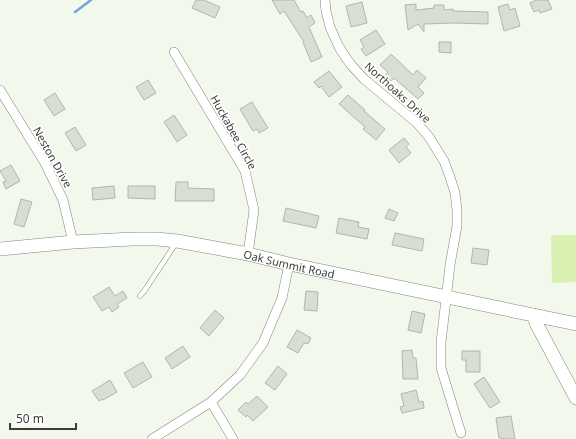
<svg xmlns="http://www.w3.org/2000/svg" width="576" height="439" font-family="'Noto Sans',sans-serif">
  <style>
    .green { fill: #d9f0b2 }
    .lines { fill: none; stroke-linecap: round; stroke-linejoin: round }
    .stream { stroke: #73a3e2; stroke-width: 2.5 }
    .building { fill: #d9ded2; stroke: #b1b6aa }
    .lane-casing { stroke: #81867b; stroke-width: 5.5 }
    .street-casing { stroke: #81867b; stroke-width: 10 }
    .secondary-casing { stroke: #81867b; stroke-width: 14 }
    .lane { stroke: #fff; stroke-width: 4.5 }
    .street { stroke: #fff; stroke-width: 9 }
    .secondary { stroke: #fff; stroke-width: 13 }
    .labels { text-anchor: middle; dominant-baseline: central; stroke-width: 3.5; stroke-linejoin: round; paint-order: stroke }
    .street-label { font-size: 11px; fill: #3c3d39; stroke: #fff }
  </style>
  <rect width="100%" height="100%" fill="#f3f8ec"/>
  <path class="green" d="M576 235V282L552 283 551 235Z"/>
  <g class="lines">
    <path class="stream" d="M75 12 91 0"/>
  </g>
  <path class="building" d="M196 0H204L220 7 215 18 192 8Z
    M272 0H294L301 12 303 11 307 18 311 15 315 23 309 27 322 57 311 62 303 42H304L284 11 280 14Z
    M536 0H548L552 9 540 13 539 10 534 12 530 3Z
    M362 2 367 23 351 27 346 6Z
    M416 4V10L434 8V5H444V10L453 9V11L488 12V24L454 23 424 24V32L418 24 408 30 405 5Z
    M508 4 510 10 515 8 520 26 504 31 498 7Z
    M376 30 385 44 366 56 361 49 364 47 360 40Z
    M439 42H451V53L439 52Z
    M391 54 413 75 417 70 426 78 418 87 424 93 418 99 394 78 391 81 385 75 388 72 380 65Z
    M329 71 342 87 329 97 321 86 319 88 314 82Z
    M148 80 156 93 144 100 136 87Z
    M55 93 65 109 54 116 44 100Z
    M348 95 365 110 364 111 385 129 376 140 363 129 365 127 339 104Z
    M252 102 268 128 259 133 257 129 253 131 240 109Z
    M174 115 187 135 177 142 164 122Z
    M75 127 86 145 76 151 65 133Z
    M404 138 409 144 406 147 411 153 399 163 389 150Z
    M11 165 20 181 6 189 3 182 6 181 0 171Z
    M176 182H188V188L214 189V201H175Z
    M114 186 115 198 93 200 92 188Z
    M128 186H155V199L128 198Z
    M21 199 32 202 24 227 14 224Z
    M286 208 319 216 316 228 283 221Z
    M389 209 398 213 394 221 385 218Z
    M339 218 359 222 358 227 369 229 367 239 336 233Z
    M395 233 424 239 422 251 392 245Z
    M473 248 489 250 487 265 471 263Z
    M109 287 115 296 123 291 127 298 117 304 119 307 112 312 109 307 102 311 93 297Z
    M306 291 318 292 317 311 304 310Z
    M215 310 224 318 209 336 200 328Z
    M412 311 425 314 421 333 408 330Z
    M297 330 311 338 308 344 304 343 298 353 287 347Z
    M183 346 190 357 172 369 165 358Z
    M412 350 413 358H416L418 379H403L402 351Z
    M462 351H480V372H466V360H462Z
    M143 362 152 377 133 388 124 373Z
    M278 366 287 374 275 390 265 383Z
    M484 377 500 402 490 408 474 384Z
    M110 380 117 392 103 400V399L99 401 92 391Z
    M416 390 419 402 423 401 424 408 402 413 400 407 404 406 401 394Z
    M257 396 268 407 253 421 247 415 246 417 238 410 246 402 248 404Z
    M511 416 515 439H503V438H499L496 418Z"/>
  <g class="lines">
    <g class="lane-casing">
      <path id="lane" d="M140 296 145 290 176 243"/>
    </g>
    <g class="street-casing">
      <path id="street" d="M325 0 326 11 330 27 339 47 346 58 352 66 364 79 417 123 429 137 444 161 450 177 455 193 457 210V226L450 265 441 342V368L461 433
        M174 52 245 171 254 210 248 254
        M0 90 45 163 63 200 73 242
        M211 402 233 439
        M152 439 211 402 240 375 263 343 282 298 289 264"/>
    </g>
    <g class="secondary-casing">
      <g id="secondary">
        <path id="s1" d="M0 249 73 242 133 239H157L177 241 248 254 289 264 576 324"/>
        <path d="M533 315 537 325 576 398"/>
      </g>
    </g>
    <use href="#lane" class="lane"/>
    <use href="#street" class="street"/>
    <use href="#secondary" class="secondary"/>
  </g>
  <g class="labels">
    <g class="street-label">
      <text transform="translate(398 92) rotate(42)">Northoaks Drive</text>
      <text transform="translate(234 132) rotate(61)">Huckabee Circle</text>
      <text transform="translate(53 157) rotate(61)">Neston Drive</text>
      <text stroke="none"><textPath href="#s1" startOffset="292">Oak Summit Road</textPath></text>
    </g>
  </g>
  <path d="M10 423v6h66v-6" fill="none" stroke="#3c3d39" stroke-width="2"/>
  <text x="16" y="423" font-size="12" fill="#3c3d39" stroke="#ffffff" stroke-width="3" paint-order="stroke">50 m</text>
</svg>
